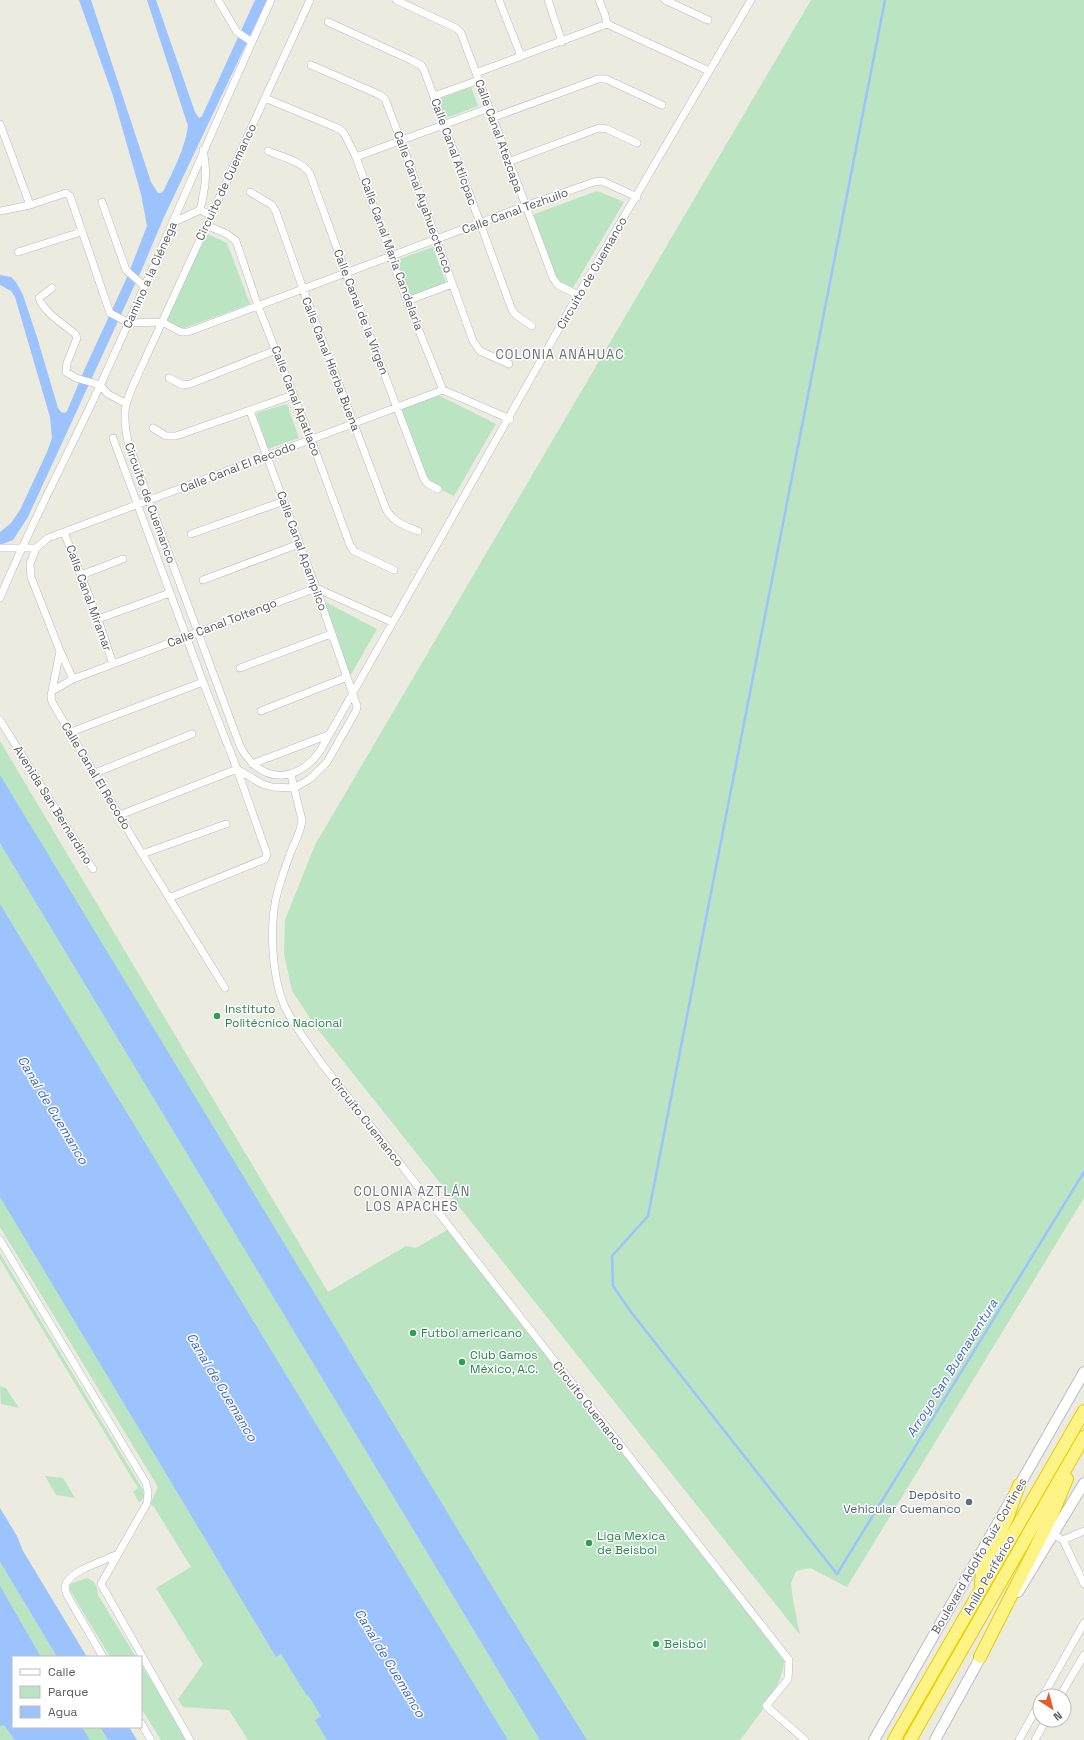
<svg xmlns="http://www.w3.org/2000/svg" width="1084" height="1740" font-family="'Space Grotesk',sans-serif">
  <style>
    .green { fill: #bbe4c2 }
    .water { fill: #9dc3ff }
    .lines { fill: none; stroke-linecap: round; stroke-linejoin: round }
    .stream { stroke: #9dc3ff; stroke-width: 2.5 }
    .minor-casing { stroke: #b8b9bf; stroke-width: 8 }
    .secondary-casing { stroke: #bbbcc4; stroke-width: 12 }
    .motorway-casing { stroke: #eccb00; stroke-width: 14 }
    .minor { stroke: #fff; stroke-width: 7 }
    .secondary { stroke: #fff; stroke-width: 10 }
    .motorway { stroke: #fdf485; stroke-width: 12 }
    .leisure-dot { fill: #2e9e5b; stroke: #fff; stroke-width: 1.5 }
    .service-dot { fill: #5c6f8a; stroke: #fff; stroke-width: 1.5 }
    .labels { text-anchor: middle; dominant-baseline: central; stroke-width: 3; stroke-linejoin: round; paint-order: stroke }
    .street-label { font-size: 12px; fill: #595b61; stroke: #fff }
    .leisure-label { font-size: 12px; fill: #27864d; stroke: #fff; text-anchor: start }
    .service-label { font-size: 12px; fill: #4e5e75; stroke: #fff; text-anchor: end }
    .neighbourhood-label { font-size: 13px; letter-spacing: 1px; fill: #6a6d73; stroke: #fff }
    .water-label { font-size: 13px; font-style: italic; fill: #3f68c2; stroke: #fff }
  </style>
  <rect width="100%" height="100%" fill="#ecebe0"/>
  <path class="green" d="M811 0H1084V1198L847 1587 810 1568 796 1571 791 1583 793 1600 800 1635 316 1027 292 991 284 954 285 920 315 845Z
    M471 87 478 106 441 120 434 101Z
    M597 191 624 202 573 288 556 279 532 215Z
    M206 233 227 243 250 304 179 330 164 324Z
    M433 247 446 283 405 298 391 262Z
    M438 395 496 424 454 496 426 482 400 409Z
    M287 404 299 438 268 449 256 413Z
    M314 596 377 629 346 683Z
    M0 741 328 1292 406 1246 416 1248 447 1230 657 1492 784 1661C783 1687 756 1719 740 1740H248L229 1710 183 1707 178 1699 203 1664 156 1588 191 1567 154 1507 150 1504 158 1487 0 1227Z
    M0 1253 143 1490 144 1496 141 1501 139 1502 133 1492 138 1488 0 1259Z
    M0 1386 6 1388 19 1408 1 1404Z
    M45 1476 63 1478 75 1498 56 1495Z
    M0 1562 57 1657H13V1727H100L108 1740H0Z
    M87 1578C96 1582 97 1586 98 1595L136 1657H110L70 1590V1584Z
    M141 1664 188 1740H161L141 1708Z"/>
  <path class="water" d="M79 0H91L151 182 158 193H161L164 190C174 169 185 148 188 126L147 0H156L195 112 199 118 202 116 255 0H267L164 217 142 269 28 517 13 540 0 545V532L11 523 20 510 47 452 52 438 50 417 15 297 11 291 0 285V275L11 277 16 282 23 295 37 337 58 408 61 412 65 413 67 411 86 366 128 275 147 226 141 194 113 96Z
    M0 775 526 1642 587 1740H540L0 843Z
    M0 904 508 1740H327L315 1720 321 1716 308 1695 307 1696 281 1654 276 1657 0 1197Z
    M0 1508 17 1536 23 1551 87 1657H57L0 1562Z
    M0 1586 41 1657H13V1727H82L90 1740H15L4 1725 0 1726Z
    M100 1727H129L137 1740H108Z"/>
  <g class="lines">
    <path class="stream" d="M885 0 648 1216 612 1256 613 1286 631 1312 837 1574 1084 1172"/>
    <g class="minor-casing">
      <path id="minor" d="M218 0 237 32 252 42
        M310 0 141 368C126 401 120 408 129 446L240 746C259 783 296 785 320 751L578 295 751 0
        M396 0 456 28 461 33 553 278 558 285 578 295
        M499 0 521 56
        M548 0 562 42
        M599 0 605 15 607 24
        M665 0 708 20
        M328 22 411 60 421 65 424 70 512 310 516 315 532 326
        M607 24 709 71
        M311 65 380 95 385 99 401 141 473 341 480 351 509 364
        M476 73 607 24
        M434 96 479 80
        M265 98 335 127 341 130 345 135 356 157 407 301 443 390 510 419
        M492 118 598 79H606L662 105
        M0 124 30 205
        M268 151C282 157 302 161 310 174L346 273 424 479 428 484 438 489
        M356 157 489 108
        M508 162 599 128 607 129 637 143
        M250 192 272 205 276 212 303 289 386 509C394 523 404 525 418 531
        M102 202 126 270 144 286
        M200 210C205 189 208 172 203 150
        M0 211 30 205 66 193 70 196 110 313 129 323 162 322 181 332H188L525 206 594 182 602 181 637 197
        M174 222 200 210 211 215
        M206 225 227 234 236 241 258 306 311 439 350 545 354 551 394 570
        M18 252 81 232
        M52 288 39 298C44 313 64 324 75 334L77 338 67 363 66 372 76 378 100 385 108 394 125 403
        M407 301 452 284
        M169 378 183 385 190 384 276 350
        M153 428 166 436H176L293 395
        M113 438 203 682 237 769 262 784 272 787 294 788 310 779 327 762 356 711 357 706 316 588 250 411
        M64 532 98 619 113 664
        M191 534 284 501
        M0 548H36L48 538 64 532 443 390
        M36 548 30 564 31 577 60 651 51 696 52 702 142 854 225 988
        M81 575 123 559
        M203 580 299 544
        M0 598C31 523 70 451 104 377 161 252 214 125 271 0
        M98 619 170 593
        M60 651 73 679
        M240 668 331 634
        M52 691 73 679 316 588 392 622
        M261 711 347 677
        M0 720 93 869
        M71 732 203 682
        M252 764 328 735
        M95 773 192 734
        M291 775 302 820C301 831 296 840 292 849 287 862 282 876 278 890 269 922 271 973 284 1005 294 1026 309 1045 322 1064L789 1660 788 1679 766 1706 805 1740
        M120 815 237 769 267 854 265 859 169 898
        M142 854 226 824
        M0 1240 146 1483 148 1492 147 1503 101 1584 190 1740
        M1053 1534 1063 1540 1084 1584
        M1063 1540 1084 1531
        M103 1657 67 1595C66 1592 65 1588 65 1586 69 1571 103 1561 116 1555
        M1043 1696 1084 1623
        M1060 1696 1084 1655
        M141 1723 151 1740
        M1019 1740 1040 1702
        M1035 1740 1046 1720"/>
    </g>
    <g class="secondary-casing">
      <path id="secondary" d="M1018 1592 1084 1483
        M874 1740 1084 1372
        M935 1740 984 1651"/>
    </g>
    <g class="motorway-casing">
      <path id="motorway" d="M981 1585 982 1571 1008 1516 1019 1485
        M980 1657 1051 1517 1067 1479
        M894 1740 1084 1411
        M910 1740 1084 1437"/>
    </g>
    <use href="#minor" class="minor"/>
    <use href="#secondary" class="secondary"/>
    <use href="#motorway" class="motorway"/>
  </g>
  <g class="leisure-dot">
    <circle cx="217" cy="1016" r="4"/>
    <circle cx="413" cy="1333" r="4"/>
    <circle cx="462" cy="1362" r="4"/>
    <circle cx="589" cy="1543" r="4"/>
    <circle cx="656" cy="1644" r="4"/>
  </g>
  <circle class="service-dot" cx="969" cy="1502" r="4"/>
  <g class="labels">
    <g class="street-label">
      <text transform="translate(499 136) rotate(70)">Calle Canal Atezcapa</text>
      <text transform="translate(454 152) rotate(70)">Calle Canal Atlicpac</text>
      <text transform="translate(226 182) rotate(-65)">Circuito de Cuemanco</text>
      <text transform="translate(423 202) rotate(70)">Calle Canal Ayahuectenco</text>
      <text transform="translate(515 211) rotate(-20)">Calle Canal Tezhuilo</text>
      <text transform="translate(392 254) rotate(70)">Calle Canal María Candelaria</text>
      <text transform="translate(592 273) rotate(-60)">Circuito de Cuemanco</text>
      <text transform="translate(150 275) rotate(-66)">Camino a la Ciénega</text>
      <text transform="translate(361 312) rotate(69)">Calle Canal de la Virgen</text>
      <text transform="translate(331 364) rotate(69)">Calle Canal Hierba Buena</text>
      <text transform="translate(296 401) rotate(69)">Calle Canal Apatlaco</text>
      <text transform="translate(238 467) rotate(-21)">Calle Canal El Recodo</text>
      <text transform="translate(150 503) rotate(70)">Circuito de Cuemanco</text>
      <text transform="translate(302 551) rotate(70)">Calle Canal Apampilco</text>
      <text transform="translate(89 598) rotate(70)">Calle Canal Miramar</text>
      <text transform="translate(222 623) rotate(-21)">Calle Canal Toltengo</text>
      <text transform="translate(96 776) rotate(59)">Calle Canal El Recodo</text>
      <text transform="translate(53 805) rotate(58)">Avenida San Bernardino</text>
      <text transform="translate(367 1122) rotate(52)">Circuito Cuemanco</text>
      <text transform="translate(589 1406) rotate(52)">Circuito Cuemanco</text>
      <text transform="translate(979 1556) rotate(-60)">Boulevard Adolfo Ruiz Cortines</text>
      <text transform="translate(989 1575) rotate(-60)">Anillo Periférico</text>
    </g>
    <g class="leisure-label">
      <text x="225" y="1009">Instituto<tspan x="225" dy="14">Politécnico Nacional</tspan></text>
      <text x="421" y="1333">Futbol americano</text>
      <text x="470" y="1355">Club Gamos<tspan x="470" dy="14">México, A.C.</tspan></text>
      <text x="597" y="1536">Liga Mexica<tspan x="597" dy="14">de Beisbol</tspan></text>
      <text x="664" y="1644">Beisbol</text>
    </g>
    <g class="service-label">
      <text x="961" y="1495">Depósito<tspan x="961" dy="14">Vehicular Cuemanco</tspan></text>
    </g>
    <g class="neighbourhood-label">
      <text x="560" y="354">COLONIA ANÁHUAC</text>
      <text x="412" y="1191">COLONIA AZTLÁN<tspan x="412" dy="15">LOS APACHES</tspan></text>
    </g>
    <g class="water-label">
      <text transform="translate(53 1110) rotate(59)">Canal de Cuemanco</text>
      <text transform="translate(952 1368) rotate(-58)">Arroyo San Buenaventura</text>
      <text transform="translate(222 1387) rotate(59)">Canal de Cuemanco</text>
      <text transform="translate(390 1663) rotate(59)">Canal de Cuemanco</text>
    </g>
  </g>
  <rect x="12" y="1656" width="130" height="72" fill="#ffffff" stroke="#bdbdc0"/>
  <rect x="20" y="1669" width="20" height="6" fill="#ffffff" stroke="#bdbdc0"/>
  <text x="48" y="1676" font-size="12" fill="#595b61">Calle</text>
  <rect x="20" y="1686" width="20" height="12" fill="#bbe4c2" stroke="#bdbdc0"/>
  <text x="48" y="1696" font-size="12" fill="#595b61">Parque</text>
  <rect x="20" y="1706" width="20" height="12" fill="#9dc3ff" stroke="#bdbdc0"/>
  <text x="48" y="1716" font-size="12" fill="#595b61">Agua</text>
  <g transform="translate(1052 1708) rotate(144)"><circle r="19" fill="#ffffff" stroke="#bdbdc0"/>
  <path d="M0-3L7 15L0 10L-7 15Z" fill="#ea5928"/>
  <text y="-6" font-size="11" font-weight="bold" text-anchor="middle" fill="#595b61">N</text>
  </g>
</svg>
